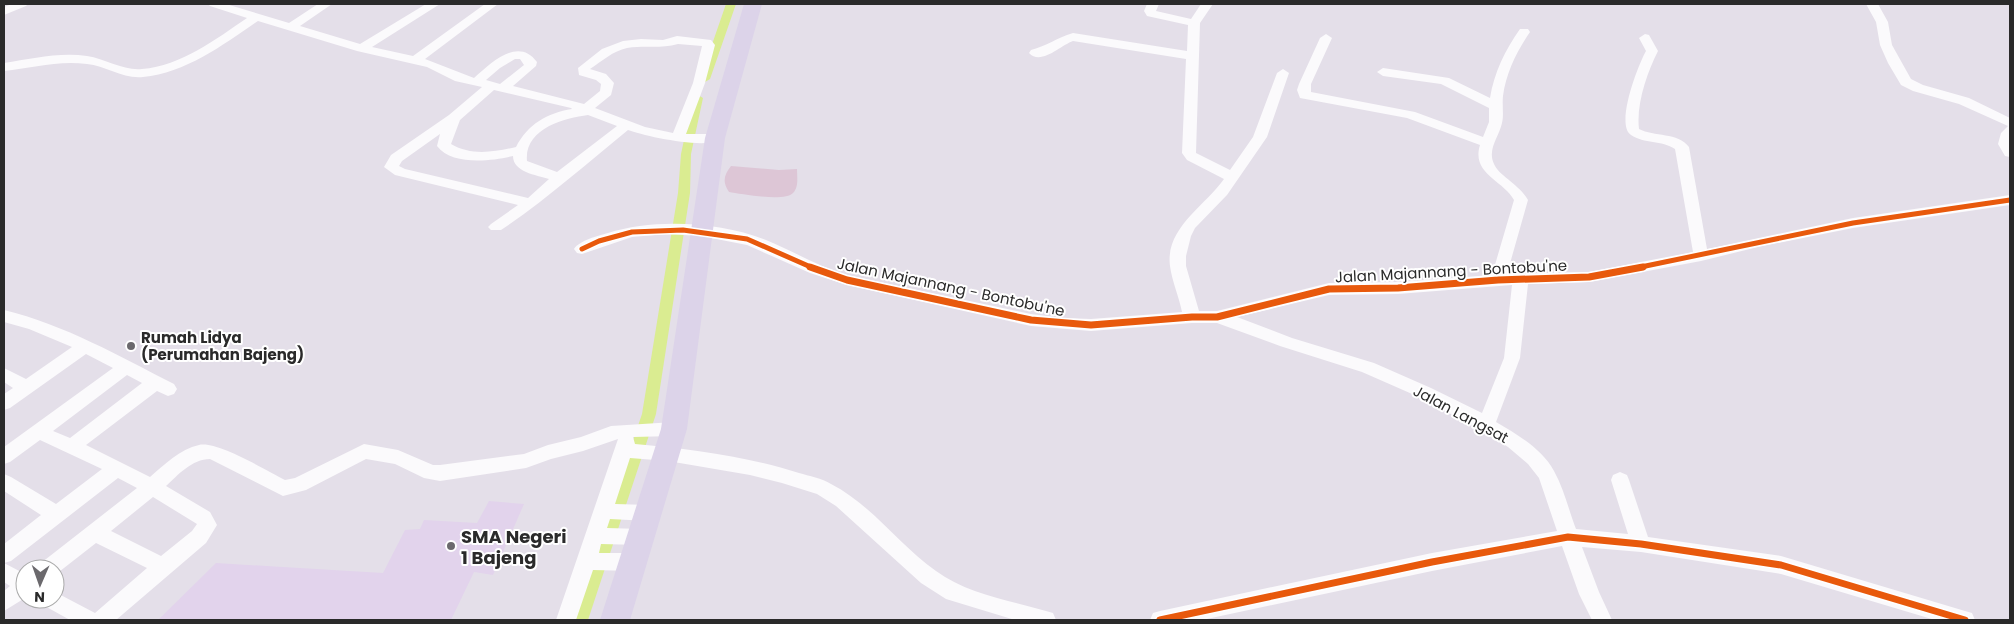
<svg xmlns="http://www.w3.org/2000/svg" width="2014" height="624" font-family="Poppins,sans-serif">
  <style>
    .education { fill: #e2d3ec }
    .cemetery { fill: #ddc6d6 }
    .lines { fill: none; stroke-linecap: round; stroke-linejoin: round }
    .canal { fill: #daec91; fill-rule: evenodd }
    .minor { fill: #fbfafc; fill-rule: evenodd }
    .highway { fill: #dcd3e9; fill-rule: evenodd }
    .cycleway-far1-casing { stroke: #fff; stroke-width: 8 }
    .cycleway-casing { stroke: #fff; stroke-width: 10 }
    .cycleway-far1 { stroke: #e8590c; stroke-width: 5 }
    .cycleway { stroke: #e8590c; stroke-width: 7 }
    .poi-dot { fill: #6b696d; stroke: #fff; stroke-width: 2 }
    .labels { text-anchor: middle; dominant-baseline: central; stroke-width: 4; stroke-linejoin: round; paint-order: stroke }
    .street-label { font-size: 15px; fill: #2a2a2a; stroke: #fff }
    .poi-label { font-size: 15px; font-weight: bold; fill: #2a2a2a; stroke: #fff; text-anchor: start }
    .near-poi-label { font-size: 18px; font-weight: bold; fill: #2a2a2a; stroke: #fff; text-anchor: start }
  </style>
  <rect width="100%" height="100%" fill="#e4dfe9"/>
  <path class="education" d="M489 501 524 504 493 575 474 572 451 620H158L216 563 383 573 405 530 420 529 424 520 477 523Z"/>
  <path class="cemetery" d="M731 166 779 170 797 169C797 177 799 187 793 193 785 202 741 194 729 192 722 182 724 175 731 166Z"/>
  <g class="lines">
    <path class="canal" d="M726 4H736L710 79 705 82 702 81 700 79Z
      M698 95 703 98 691 154 690 193 656 414 588 620H572L642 414 678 193 681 154 693 98Z"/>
    <path class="minor" d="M12 4H28L26 6 4 15V7Z
      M208 4H226L289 23 318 4H332L300 26 360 44 426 4H440L372 47 413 56 485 4H498L425 59 474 78C491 63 518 36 537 62L536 66 513 86 584 104 600 91 601 84 596 80 579 75 578 68 602 49 623 41 641 39 663 40 677 36 711 40 715 45 705 83 686 134H715L722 138C711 151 644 136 628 130 586 164 546 200 501 230H491L488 227 491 224 518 205 395 175 384 167 391 155 449 115 482 87 455 81 427 67 357 51 258 21C223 45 186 73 143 77 123 79 106 66 87 64 59 60 31 68 4 71V63C31 59 59 52 87 56 106 59 124 71 142 69 181 66 216 39 247 18L210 6ZM678 44 702 46 693 83 673 133 645 127 595 108 611 95 614 83 606 74 590 69C602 61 613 51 627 48 645 45 661 49 678 44ZM515 59H520L524 65 500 84 486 80 500 68ZM494 90 571 108 572 109C547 113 528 124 516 147 494 152 471 156 451 144L460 120ZM588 115 617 126 557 172 527 161C524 129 564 118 588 115ZM440 134 437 146C452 166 492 161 513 156 513 172 536 175 549 179L528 198 405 169 399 166 402 161Z
      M1147 4H1159L1156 11 1191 19 1201 4H1213L1200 23 1196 153 1230 170 1253 137 1277 73 1283 69 1289 73 1267 137 1227 195 1195 228 1191 236 1186 256V266L1199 311H1217L1329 283 1398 282 1492 275 1514 200C1503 180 1471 174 1480 145L1407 118 1300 98 1297 90 1299 84 1320 38 1326 34 1332 38 1311 84V92L1415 112 1483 137 1489 122V108L1441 84 1383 76 1377 72 1383 68 1449 78 1490 98C1494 73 1505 50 1520 29H1528L1530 32C1517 51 1506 73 1503 96 1502 105 1504 115 1502 123 1499 137 1487 149 1494 164 1499 176 1519 184 1528 200L1507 274 1589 272 1693 252 1675 149C1662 140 1644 144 1631 135 1615 125 1638 65 1646 51L1639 38 1645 34 1649 35 1658 51C1647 73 1636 104 1639 129 1654 137 1678 132 1689 147L1707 249 1853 218 2010 195V205L1853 228 1758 247 1701 261 1589 282 1528 284 1520 358 1496 422C1518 435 1542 449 1554 471 1564 489 1569 511 1576 529L1628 534 1611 480 1613 475 1620 472 1627 475 1629 480 1648 537 1781 556 1965 611 1972 613 1975 620H1935L1781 574 1641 552 1582 547 1599 592 1612 620H1592L1579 594 1562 546 1432 571 1202 620H1150L1153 613 1160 611 1432 553 1557 531 1539 478 1528 464 1508 447 1483 431 1419 397 1362 372 1280 346 1217 323H1192L1091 331 1031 326 847 285 810 273 747 245 701 236 666 234 632 237 582 254 577 253 574 249C580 240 598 236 608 233 655 218 721 222 766 240 793 251 819 267 847 275L1031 314 1062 318 1091 319 1182 312C1179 297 1172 281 1170 266 1165 228 1205 206 1224 179L1187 160 1182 153 1186 59 1073 41C1061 45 1041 66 1029 53L1031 50C1047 46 1056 38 1073 33L1187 51 1188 25 1147 16 1144 11ZM1512 285 1504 358 1482 413 1431 388 1374 363 1292 338 1237 317 1329 295 1398 294Z
      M1866 4H1878L1888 22 1892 45 1911 79 1923 85 1969 98 2010 118V157L2005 156 1998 144 2001 133 2008 126 1959 104 1913 91 1901 85 1888 63 1880 45 1876 22Z
      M4 310C65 325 119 356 174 384L177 389 174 394 168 396 157 391 86 445 150 477C164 465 180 449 199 445 218 441 265 470 285 480L295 478 364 444 398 450 433 465H440L524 454 548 445 581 437 611 426 674 422 680 424 683 429 680 434 674 436 633 437 635 444C689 449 746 456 799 473 809 476 822 478 831 484 872 505 899 545 936 571 967 594 1009 600 1046 611L1053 613 1056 620H1015L946 599 921 583 836 506 817 494 782 483 750 475 668 461 630 458 615 504 649 505 656 507 659 513 656 519 649 521 610 519 607 528 641 529 648 531 651 537 648 543 641 545 601 544 599 553H634L641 556 644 562 641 568 634 571 593 570 576 620H556L618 439 583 451 551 459 526 468 440 481 424 478 395 464 366 459 306 490 283 496 210 459C192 459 178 475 166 486L210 512 217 525 206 543 116 620H70L43 605 40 599H55V592L95 613 147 568 96 543 55 575V569H38L41 563 137 488 118 478 11 561 4 563 25 574V598L4 611V591L10 586 4 582V544L41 515 4 491V474L11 477 56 504 102 469 40 440 10 462 4 464V447L113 368 86 354 10 408 4 410V394L13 388 4 382V368L26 379 72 347 29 329 4 322ZM127 375 142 383 70 438 53 431ZM153 497 197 524 192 531 161 556 111 531Z"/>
    <path class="highway" d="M744 4H762L725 138 687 429 630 620H600L661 429 705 138Z"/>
    <g class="cycleway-far1-casing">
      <path id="cycleway-far1" d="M582 249 599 241 632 232 683 230 747 239 813 268
        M1636 268 1853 223 2010 200"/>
    </g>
    <g class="cycleway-casing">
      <path id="cycleway" d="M810 267 847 280 1031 320 1091 325 1192 317H1217L1329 289 1398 288 1498 280 1589 277 1643 267
        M1160 620 1432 562 1568 537 1641 544 1781 565 1965 620"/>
    </g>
    <use href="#cycleway-far1" class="cycleway-far1"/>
    <use href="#cycleway" class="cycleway"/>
  </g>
  <g class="poi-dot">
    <circle cx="131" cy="346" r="5"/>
    <circle cx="451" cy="546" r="5"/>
  </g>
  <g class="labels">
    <g class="street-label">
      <text transform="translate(1451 271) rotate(-3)">Jalan Majannang - Bontobu'ne</text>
      <text transform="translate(951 287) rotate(12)">Jalan Majannang - Bontobu'ne</text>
      <text transform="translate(1461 414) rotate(28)">Jalan Langsat</text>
    </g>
    <g class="poi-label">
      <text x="141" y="337">Rumah Lidya<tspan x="141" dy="17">(Perumahan Bajeng)</tspan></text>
    </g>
    <g class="near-poi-label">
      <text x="461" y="536">SMA Negeri<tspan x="461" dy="21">1 Bajeng</tspan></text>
    </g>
  </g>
  <rect width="2014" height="624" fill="none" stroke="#2a2a2a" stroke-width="10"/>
  <g transform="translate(40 584) rotate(182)"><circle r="24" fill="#ffffff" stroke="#aaaaaa"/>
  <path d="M0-4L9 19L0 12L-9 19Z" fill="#6b696d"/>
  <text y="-8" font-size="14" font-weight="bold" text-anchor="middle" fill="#2a2a2a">N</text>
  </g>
</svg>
